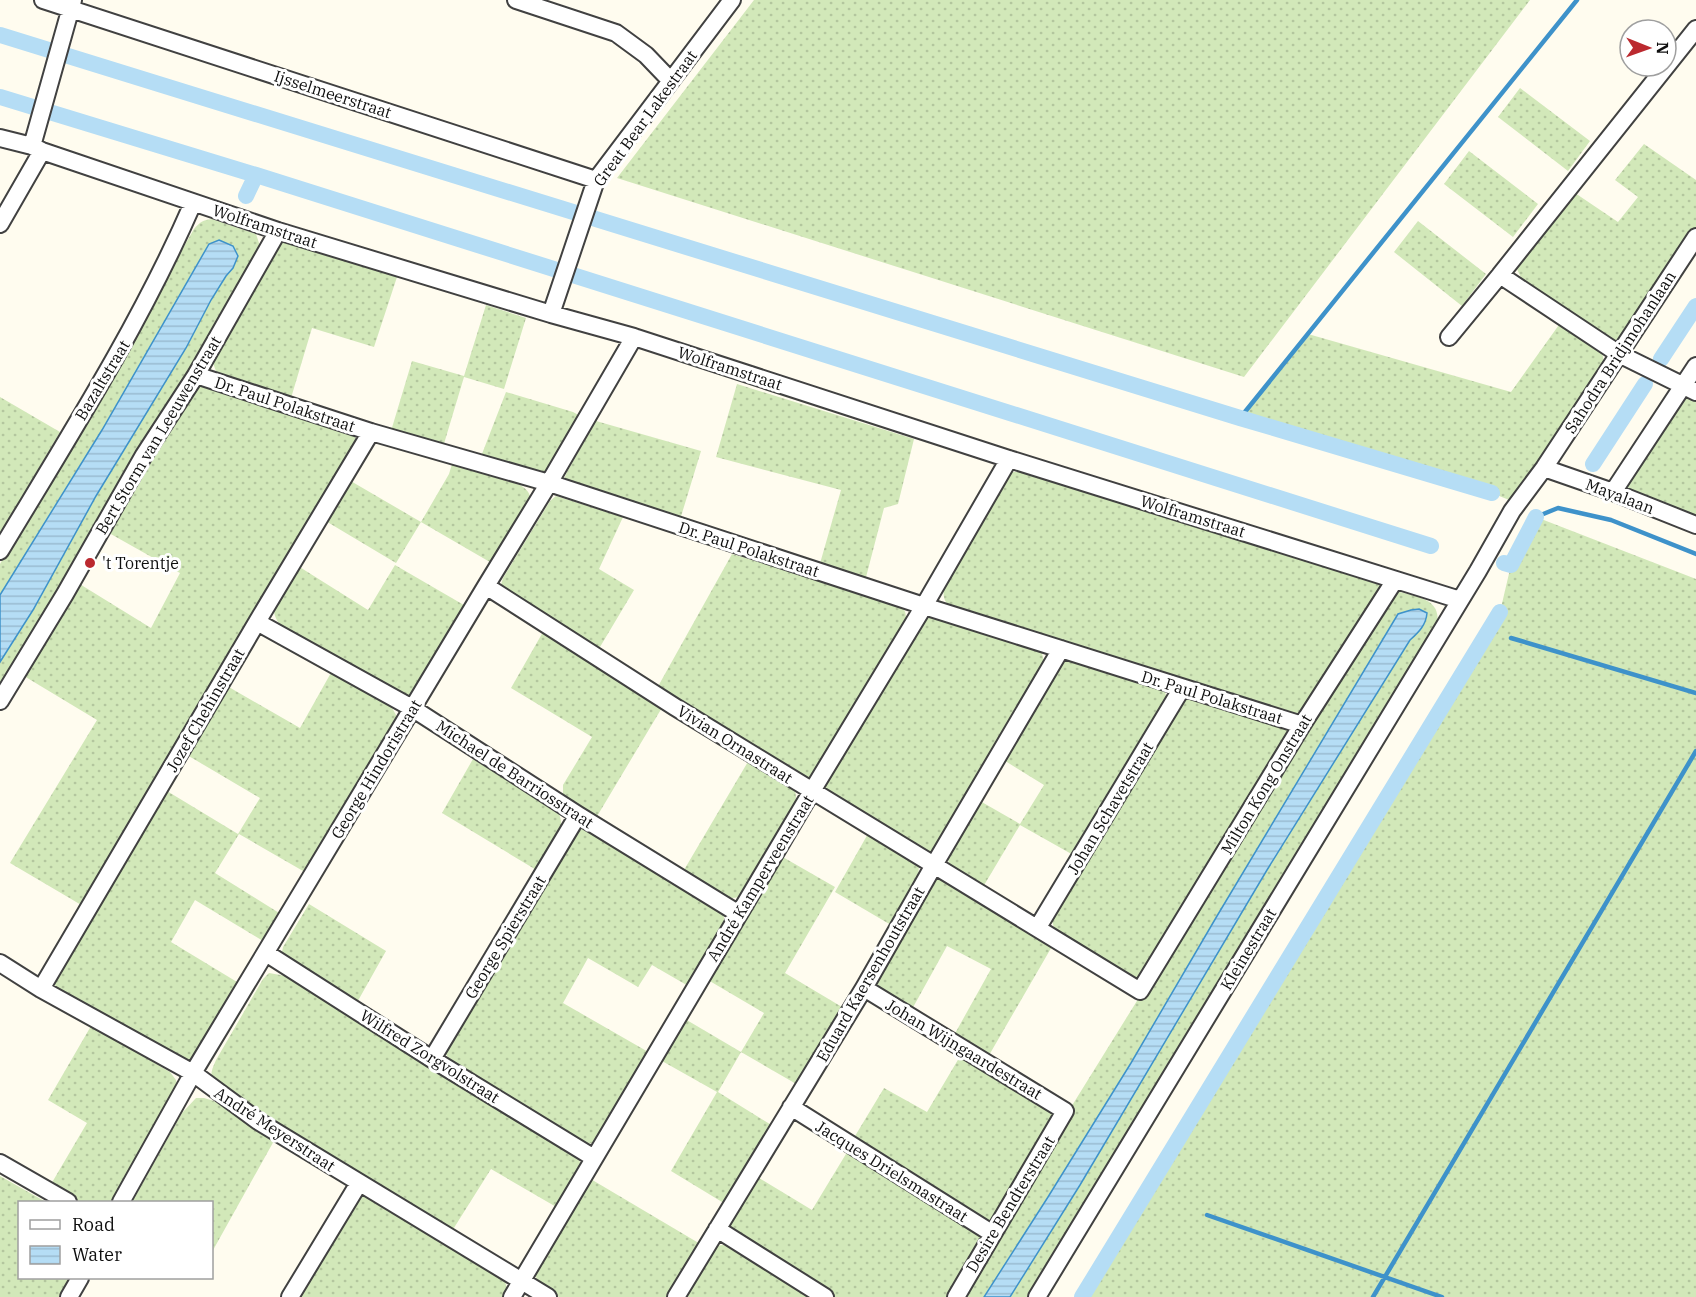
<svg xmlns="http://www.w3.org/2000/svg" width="1696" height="1297" font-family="'IBM Plex Serif',serif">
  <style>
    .grass { fill: url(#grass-dots) }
    .water { fill: url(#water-rules); stroke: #3e92ca; stroke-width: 1.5 }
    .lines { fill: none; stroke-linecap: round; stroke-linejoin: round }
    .stream { stroke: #3e92ca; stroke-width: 4.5 }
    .canal { stroke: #b5ddf5; stroke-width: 16 }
    .street-casing { stroke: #414141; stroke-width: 20 }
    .street { stroke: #fff; stroke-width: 16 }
    .poi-dot { fill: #bb292f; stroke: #fff; stroke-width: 2 }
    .labels { text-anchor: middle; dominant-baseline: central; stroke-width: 6; stroke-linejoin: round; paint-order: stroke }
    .street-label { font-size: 16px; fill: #0e0e0e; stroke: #fff }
    .poi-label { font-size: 16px; fill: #0e0e0e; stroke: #fff; text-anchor: start }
  </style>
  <defs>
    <pattern id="grass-dots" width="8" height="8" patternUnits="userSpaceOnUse" patternTransform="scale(1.5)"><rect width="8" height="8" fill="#d2e8b9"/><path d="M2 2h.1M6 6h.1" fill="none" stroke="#b3c69e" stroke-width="1.8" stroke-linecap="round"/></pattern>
    <pattern id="water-rules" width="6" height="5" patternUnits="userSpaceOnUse" patternTransform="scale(1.5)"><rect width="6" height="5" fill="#b5ddf5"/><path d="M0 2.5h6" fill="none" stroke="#9abcd1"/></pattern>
  </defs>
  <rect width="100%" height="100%" fill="#fffcef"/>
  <path class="grass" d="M754 0H1530L1244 377 617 178Z
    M1520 88 1590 141 1568 171 1498 117Z
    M1644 144 1696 180V230L1625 334 1617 341 1607 338 1522 280 1517 269 1518 260 1575 193 1618 222 1638 197 1615 180Z
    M1469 151 1538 204 1513 237 1444 184Z
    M212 219 256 234 260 246 259 252 146 440 0 688V662L33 610 96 496 186 348 211 300 226 276 233 268 238 256 102 430 0 595V564L194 229C200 222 203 220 212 219Z
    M1418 221 1486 274 1462 306 1394 252Z
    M282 242H289L397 277 374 347 312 328 291 398 224 378C216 373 214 369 213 359L276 247Z
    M486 305 526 318 504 389 464 377 443 447 391 431 412 361 464 376Z
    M1561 322 1602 352 1604 362 1514 502 1492 493 1240 418 1308 334 1511 392Z
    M202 382 349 430 355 437 358 445 83 906 10 863 97 720 24 676 78 583 151 628 180 573 109 533 187 396Z
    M737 384 914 439 898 504 884 508 865 581 819 567 841 490 716 457Z
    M506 392 573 412 582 417 550 475 480 459Z
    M0 397 60 432 0 534Z
    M1687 398 1696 399V518L1626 491 1625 483 1680 402Z
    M596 421 701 451 679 523 565 486 564 479 567 472Z
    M452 464 520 485C528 490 530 493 531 502L495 565 421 522 396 563 324 520 349 480 421 522 449 474Z
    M1012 472H1025L1381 583 1384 587 1301 719 955 611C943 602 942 597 945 582L1004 480Z
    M556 496 623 517 599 569 634 590 597 652 500 588 503 578 550 501Z
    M1536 517 1696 579V1297H1082L1500 612 1511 565Z
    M732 554 899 604C906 610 907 615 905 624L816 770 808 778H799L656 690Z
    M395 565 469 608 412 697 403 699 283 628C261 606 284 587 298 566L368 610Z
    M1392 590C1415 597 1445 597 1436 629L1030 1297H1010L1080 1185 1267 870 1410 640 1419 631 1398 614 1217 916 1131 1063 1048 1197 984 1297H959L1068 1112Z
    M930 616 1036 646 1042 653 1044 662 933 854 926 855 820 791 920 623Z
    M543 632 663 706 596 818 563 798V785L592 737 511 688Z
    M1073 658 1160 687 1165 692 1167 700 1075 856 1020 825 983 887 951 868 948 860 949 853 980 801 1020 824 1044 785 1002 759 1059 666 1066 660Z
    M332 671 391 706 396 715 397 725 310 875 239 834 215 873 284 916 268 944 195 900 171 942 242 985 188 1067 56 989 54 980 162 788 238 834 260 798 187 755 227 686 300 728Z
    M1196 696 1286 724 1293 732 1142 978 1134 980 1055 932 1051 916 1179 699Z
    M473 759 557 810C570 831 549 853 538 871L442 813Z
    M749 760 791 785C797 793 797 797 794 806L742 897 732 898 723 894 684 870Z
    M585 827 723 914 725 921 723 929 690 987 652 965 638 987 588 958 563 1003 650 1053 599 1139 594 1143 586 1144 451 1063 445 1052 577 829Z
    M869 832 918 862C923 883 901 908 891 925L835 892Z
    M781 856 835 887 785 973 842 1007 798 1085 741 1052 718 1092 773 1126 727 1205 671 1171 717 1092 662 1061 685 1019 741 1052 764 1013 708 980Z
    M939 875 1054 943 988 1057 953 1037 991 969 947 946 911 1011 875 991 874 977 932 878Z
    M309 904 386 951 355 1006 281 957 283 947Z
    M269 973 286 976 571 1152 579 1158 581 1167 558 1208 491 1169 452 1231 215 1088C209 1077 211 1071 216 1060L263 979Z
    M91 1026 170 1072 176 1080 179 1090 118 1202H68L47 1191 87 1123 48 1100Z
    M962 1053 1054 1113 1052 1125 993 1221H982L852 1141 884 1088 927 1112Z
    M196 1098H204L214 1101 275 1139 212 1252V1202H132L182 1113Z
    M849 1149 982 1234 983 1241 952 1297H834L733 1234 727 1227 754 1175 812 1210Z
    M0 1176 46 1202H20V1278H77L66 1297H0Z
    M589 1178 702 1245 671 1297H559L541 1286 537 1280 535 1273Z
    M363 1193 498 1273 505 1281 507 1289 503 1297H296L356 1196Z
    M723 1245 731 1247 812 1297H683L715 1246Z"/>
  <path class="water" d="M219 240 233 246 238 256 233 268 226 276 211 300 186 348 96 496 33 610 0 662V595L102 430 209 244Z
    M1419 609 1427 613C1426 625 1419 632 1410 640L1267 870 1080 1185 1010 1297H984L1048 1197 1131 1063 1217 916 1398 614 1411 610Z"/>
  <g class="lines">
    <path class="stream" d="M1240 418 1577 0
      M1536 517 1558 508 1611 520 1696 554
      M1511 638 1696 693
      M1207 1215 1442 1297
      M1373 1297 1696 751"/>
    <path class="canal" d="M0 35 1240 418 1492 493
      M0 97 256 175 1431 546
      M246 196 256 175
      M1661 359 1696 306
      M1593 464 1645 384
      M1504 563 1511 565 1536 517
      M1082 1297 1500 612"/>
    <g class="street-casing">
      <path id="street" d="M43 0 596 180
        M516 0 616 33 646 55 670 80
        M0 138 32 146 42 151 278 231 551 314 634 337 1009 459 1460 600
        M32 146 73 0
        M0 224 42 151
        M1500 275 1696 29
        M551 314 596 180 732 0
        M1449 337 1500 275 1619 354 1696 392
        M196 375 371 432 549 483 924 606 1302 725
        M1544 468 1613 492 1696 525
        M1613 492 1696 366
        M0 551C68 438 140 325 193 203
        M486 586 675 707 1140 991 1302 725 1395 580
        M257 622 412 708 578 815 739 914
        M0 701 65 594 144 455 196 375 278 231
        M1038 927 1182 688
        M266 953 432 1059 594 1158
        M0 963 41 989 193 1073 258 1121 548 1297
        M864 988 1065 1111 956 1297
        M41 989 257 622 371 432
        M432 1059 578 815
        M791 1107 993 1234
        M0 1163 68 1202
        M121 1202 193 1073 486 586 549 483 634 337
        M717 1229 825 1297
        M69 1297 80 1278
        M290 1297 359 1183
        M512 1297 812 791 924 606 1009 459
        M676 1297 864 988 934 865 1061 649
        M1037 1297 1478 571 1512 511 1544 468 1696 237"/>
    </g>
    <use href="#street" class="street"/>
  </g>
  <circle class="poi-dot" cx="90" cy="563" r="6"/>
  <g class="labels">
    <g class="street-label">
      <text transform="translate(333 94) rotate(18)">Ijsselmeerstraat</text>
      <text transform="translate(645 118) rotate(-54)">Great Bear Lakestraat</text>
      <text transform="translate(265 226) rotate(18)">Wolframstraat</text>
      <text transform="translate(1620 352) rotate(-57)">Sahodra Bridjmohanlaan</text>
      <text transform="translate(730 368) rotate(18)">Wolframstraat</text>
      <text transform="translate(102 380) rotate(-59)">Bazaltstraat</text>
      <text transform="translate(285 404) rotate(18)">Dr. Paul Polakstraat</text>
      <text transform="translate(158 435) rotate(-59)">Bert Storm van Leeuwenstraat</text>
      <text transform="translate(1620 496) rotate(21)">Mayalaan</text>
      <text transform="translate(1193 516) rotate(17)">Wolframstraat</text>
      <text transform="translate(749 549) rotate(18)">Dr. Paul Polakstraat</text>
      <text transform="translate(1212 697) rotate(17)">Dr. Paul Polakstraat</text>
      <text transform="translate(205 710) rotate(-60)">Jozef Chehinstraat</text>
      <text transform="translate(735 744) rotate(32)">Vivian Ornastraat</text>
      <text transform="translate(376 769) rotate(-59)">George Hindoristraat</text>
      <text transform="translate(515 774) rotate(33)">Michael de Barriosstraat</text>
      <text transform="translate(1266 784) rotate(-59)">Milton Kong Onstraat</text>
      <text transform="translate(1110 808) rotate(-59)">Johan Schavetstraat</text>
      <text transform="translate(760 878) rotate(-59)">André Kamperveenstraat</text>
      <text transform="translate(505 937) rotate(-59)">George Spierstraat</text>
      <text transform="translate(1248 949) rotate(-59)">Kleinestraat</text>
      <text transform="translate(870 974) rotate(-60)">Eduard Kaersenhoutstraat</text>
      <text transform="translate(964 1049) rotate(31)">Johan Wijngaardestraat</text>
      <text transform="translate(430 1056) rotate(32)">Wilfred Zorgvolstraat</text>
      <text transform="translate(275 1129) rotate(33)">André Meyerstraat</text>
      <text transform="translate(892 1171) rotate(32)">Jacques Drielsmastraat</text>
      <text transform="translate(1010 1204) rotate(-59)">Desire Bendterstraat</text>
    </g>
    <g class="poi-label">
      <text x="102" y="563">'t Torentje</text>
    </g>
  </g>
  <rect x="18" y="1201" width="195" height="78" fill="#ffffff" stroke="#9f9f9f" stroke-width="1.5"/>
  <rect x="30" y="1220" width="30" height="9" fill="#ffffff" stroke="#9f9f9f" stroke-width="1.5"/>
  <text x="72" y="1231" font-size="18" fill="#0e0e0e">Road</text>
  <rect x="30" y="1246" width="30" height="18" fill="url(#water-rules)" stroke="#9f9f9f" stroke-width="1.5"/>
  <text x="72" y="1261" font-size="18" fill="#0e0e0e">Water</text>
  <g transform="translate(1648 48) rotate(91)"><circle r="28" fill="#ffffff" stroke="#9f9f9f" stroke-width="1.5"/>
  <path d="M0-4.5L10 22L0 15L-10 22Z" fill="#bb292f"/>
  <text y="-9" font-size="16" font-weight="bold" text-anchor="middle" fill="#0e0e0e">N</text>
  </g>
</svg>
